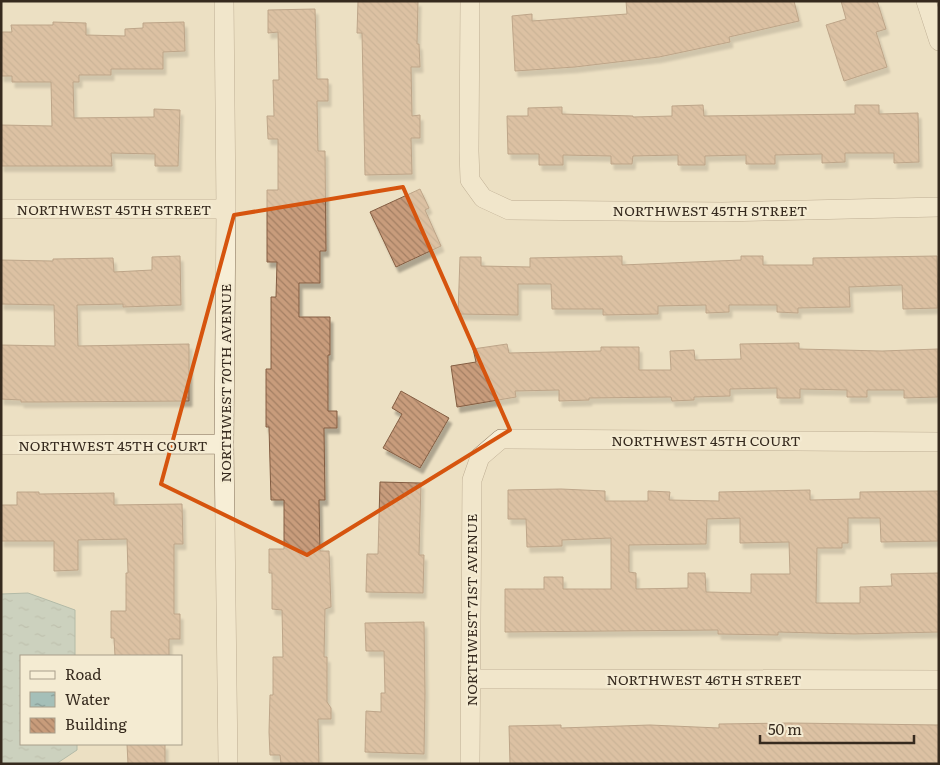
<svg xmlns="http://www.w3.org/2000/svg" width="940" height="765" font-family="Literata,serif">
  <style>
    .water { fill: url(#water-ripples); stroke: #6c8c85 }
    .building { fill: url(#building-back-hatch); stroke: #835d42; fill-rule: evenodd; filter: url(#shadow) }
    .lines { fill: none; stroke-linecap: round; stroke-linejoin: round }
    .minor-casing { stroke: #85725b; stroke-width: 20 }
    .minor { stroke: #f7eed6; stroke-width: 19 }
    .marked { fill: none; stroke: #d6540e; stroke-width: 4; stroke-linejoin: round }
    .labels { text-anchor: middle; dominant-baseline: central; stroke-width: 4.5; stroke-linejoin: round; paint-order: stroke }
    .street-label { font-size: 14px; fill: #362a1e; stroke: #f4ebd2 }
  </style>
  <defs>
    <pattern id="water-ripples" width="26" height="14" patternUnits="userSpaceOnUse" patternTransform="scale(1.25)"><rect width="26" height="14" fill="#a5bfb8"/><path d="M2 4q2-2 4 0t4 0M15 11q2-2 4 0t4 0" fill="none" stroke="#879b95"/></pattern>
    <pattern id="building-back-hatch" width="6" height="6" patternUnits="userSpaceOnUse" patternTransform="scale(1.25)"><rect width="6" height="6" fill="#c89c7b"/><path d="M-1 5l2 2M0 0l6 6M5-1l2 2" fill="none" stroke="#a37f64"/></pattern>
    <filter id="shadow"><feDropShadow dx="3" dy="5.5" stdDeviation="1" flood-color="#0004"/></filter>
  </defs>
  <rect width="100%" height="100%" fill="#ece0c3"/>
  <path class="water" d="M28 593 75 610V656H21V744H77V750L56 764H1V594Z"/>
  <path class="building" d="M358 1H418L417 44H419L420 67H411L412 116 420 115V138H411L412 174 365 175 362 33H357Z
    M626 1H794L799 21 729 37 730 42 659 57 575 67 515 71 512 16 532 14V21L627 14Z
    M841 1H877L886 29 876 32 887 67 844 81 826 25 846 19Z
    M315 9 317 79H328V101H317L318 151H325L326 251H320V283H299V317H330V355H328V411H337V428H324L325 500H319L320 551H329L331 607 325 609 324 657H327V702L331 708V719H318L319 764H281L280 755H270L269 732 270 695H273V657H283L282 610 272 609V573H269V549H284V500H271L269 427H266V369H271V297H276L277 262H267V190H278V139H268L267 116H274L273 80H279L278 32 268 33V10Z
    M53 22 86 23V35L125 36V29L143 28V23L184 22 185 51 163 52V69H111V75H79V82H73L74 118 154 117V109L180 110 178 166H155V154L111 153 112 166H1V125L52 126 51 82H12V76H1V32H12L11 25H53Z
    M703 105 704 116 855 114V105H879V114L918 113 919 162 894 163V153H845V162L822 163V154L775 155V164H746V155L705 156V165H678V155L633 156 632 164H611V156L563 155V165H539V154H508L507 116H528V108L562 107V114L633 116V117L672 116V106Z
    M420 189 429 208 425 210 441 246 396 267 370 212Z
    M180 256 181 305 123 307V304L77 305 78 346 189 344V401L42 402H21V400L1 399V345L55 346 54 305 1 304V260L53 261V259L113 258 114 272 152 270V257Z
    M622 256V265L741 260V256H763V265H813V258L937 256 938 308 903 309 902 285 849 287 850 307 798 308V313L777 312V305H729V312L706 313V305L658 306V314L603 315V309H552L551 284H518V315L458 314 460 257H481V266L530 267V258Z
    M799 343V349L882 351 938 349V397L904 398V390H867V397H847V390L800 389V398H777V388L730 389V396L694 397V400L672 401 671 397 589 398V400L559 401V390L515 391 516 397 457 407 451 366 476 362 473 349 507 344 509 353 601 351V347H639V370H671L670 351 694 350 695 360 741 359 740 344Z
    M401 391 449 418 420 468 383 448 402 414 392 408Z
    M380 482 421 483 419 555H424L423 593 366 592 367 554H378Z
    M561 489 605 491V501H648V491L670 492 669 500 719 501V492L810 490V500L860 499V492L939 491V541L881 542 880 518H848V543H842V548H817L816 603H860V587L892 586 891 574 939 573V632L854 634 778 632V635L718 634V630L505 632V589H544V577H563V589H611V538L562 540V546L527 547 526 519H508V490ZM740 518V543L789 542 790 574H751V593L706 592 705 573H688V588L636 589V573L629 572V545L706 544 707 519Z
    M17 492H39V494L114 493V505L182 504 183 544H174V614H180V639H169V656H115L114 638H111V611H126V573H128L127 539 78 540V570L54 571V541H1V505H17Z
    M424 622 425 694 424 754 365 752 366 711 381 712V693H385L384 651H366L365 623Z
    M790 723 939 725V764H510L509 726 561 725V728L650 725 719 728V724Z
    M127 744H165V764H128Z"/>
  <g class="lines">
    <g class="minor-casing">
      <path id="minor" d="M224 1 226 209 224 444 228 764
        M470 1 469 151 470 180 483 198 509 210 722 212 939 207
        M926 1 939 41
        M1 209H226
        M1 445 224 444
        M470 679 939 680
        M470 764 472 480 480 457 501 439 939 442"/>
    </g>
    <use href="#minor" class="minor"/>
  </g>
  <path d="M0 0H940V765H0ZM403 187 510 430 307 555 161 484 234 215Z" fill="#ece0c3" fill-opacity=".55" fill-rule="evenodd"/>
  <path class="marked" d="M403 187 510 430 307 555 161 484 234 215Z"/>
  <g class="labels">
    <g class="street-label">
      <text x="114" y="209">NORTHWEST 45TH STREET</text>
      <text x="710" y="210">NORTHWEST 45TH STREET</text>
      <text transform="translate(225 383) rotate(-90)">NORTHWEST 70TH AVENUE</text>
      <text x="706" y="440">NORTHWEST 45TH COURT</text>
      <text x="113" y="445">NORTHWEST 45TH COURT</text>
      <text transform="translate(471 610) rotate(-90)">NORTHWEST 71ST AVENUE</text>
      <text x="704" y="679">NORTHWEST 46TH STREET</text>
    </g>
  </g>
  <rect width="940" height="765" fill="none" stroke="#362a1e" stroke-width="5"/>
  <rect x="20" y="655" width="162" height="90" fill="#f4ebd2" stroke="#a89e8a"/>
  <rect x="30" y="671" width="25" height="8" fill="#f7eed6" stroke="#a89e8a"/>
  <text x="65" y="680" font-size="15" fill="#362a1e">Road</text>
  <rect x="30" y="692" width="25" height="15" fill="url(#water-ripples)" stroke="#a89e8a"/>
  <text x="65" y="705" font-size="15" fill="#362a1e">Water</text>
  <rect x="30" y="718" width="25" height="15" fill="url(#building-back-hatch)" stroke="#a89e8a"/>
  <text x="65" y="730" font-size="15" fill="#362a1e">Building</text>
  <path d="M760 735v8h154v-8" fill="none" stroke="#362a1e" stroke-width="2.5"/>
  <text x="768" y="735" font-size="15" fill="#362a1e" stroke="#f4ebd2" stroke-width="4" paint-order="stroke">50 m</text>
</svg>
